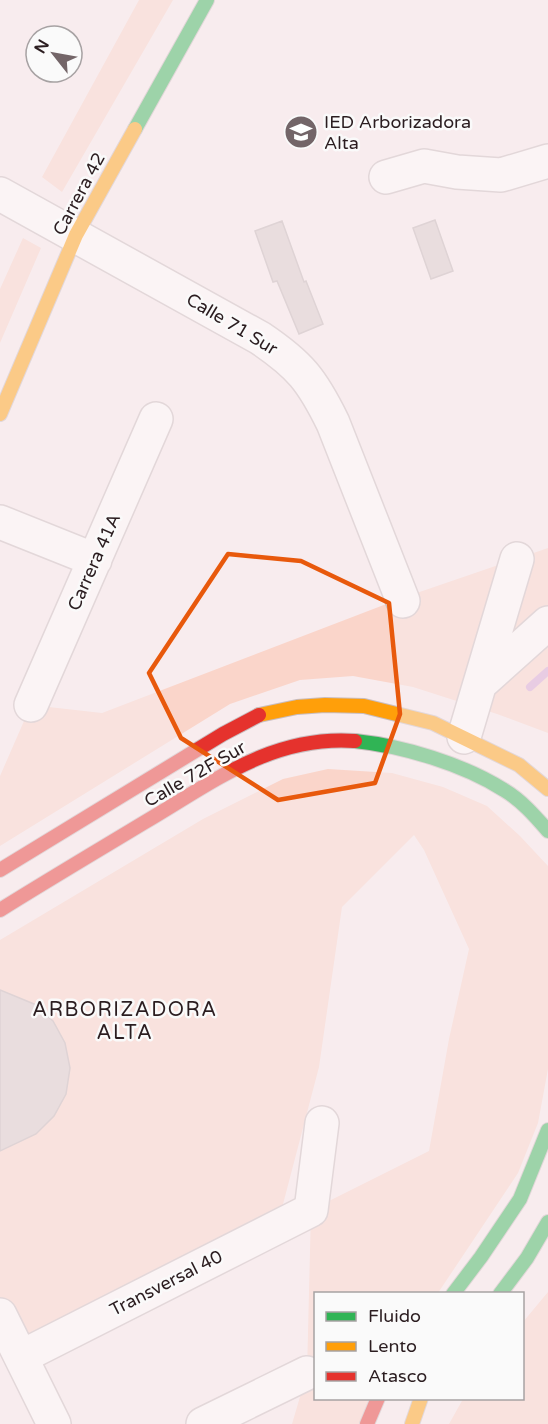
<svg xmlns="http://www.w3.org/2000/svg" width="548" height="1424" font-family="'Varela Round',sans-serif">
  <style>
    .green { fill: #fad5ca }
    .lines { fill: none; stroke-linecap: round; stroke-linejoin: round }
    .stream { stroke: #d6a5d6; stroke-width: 8 }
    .building { fill: #d7cacb; stroke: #c0b4b5; stroke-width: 1.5 }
    .street-casing { stroke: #c9bdbf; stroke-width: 36 }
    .fast-casing { stroke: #c9bdbf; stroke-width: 16 }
    .slow-casing { stroke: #c9bdbf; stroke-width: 16 }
    .jam-casing { stroke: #c9bdbf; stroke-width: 16 }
    .street { stroke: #fefcfc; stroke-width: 33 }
    .fast { stroke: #30b455; stroke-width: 14 }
    .slow { stroke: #ff9f0a; stroke-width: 14 }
    .jam { stroke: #e5322d; stroke-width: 14 }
    .marked { fill: none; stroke: #e8590c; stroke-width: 4.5; stroke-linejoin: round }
    .labels { text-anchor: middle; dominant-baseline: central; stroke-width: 5; stroke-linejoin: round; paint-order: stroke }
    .poi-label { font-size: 18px; fill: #2b1d20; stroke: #fafafa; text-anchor: start }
    .street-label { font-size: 18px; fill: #2b1d20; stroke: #fafafa }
    .neighbourhood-label { font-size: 20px; letter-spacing: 1.5px; fill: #2b1d20; stroke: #fafafa }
  </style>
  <rect width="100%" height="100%" fill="#f8ecee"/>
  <path class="green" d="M139 0H173L62 192 42 177Z
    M23 238 41 248 0 343V289Z
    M548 548V733L497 714 413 687 353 676 300 680 230 704 0 846V776L31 705 102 713 402 598Z
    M328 769 392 773 443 787 487 806 520 836 548 866V1069L538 1123 518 1173 438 1293 316 1294V1398L377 1399 370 1424H292L307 1373 311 1210 429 1151 449 1039 469 949 424 850 414 835 342 907 319 1067 282 1208 0 1353V940L203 819 283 779Z
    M548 1292V1424H449L463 1399 522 1398 523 1322Z"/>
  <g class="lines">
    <path class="stream" d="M530 687 548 671"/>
  </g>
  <path class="building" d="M435 220 453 271 431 279 413 228Z
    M282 221 304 282 306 281 323 324 299 334 277 281 273 282 255 231Z
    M0 990 34 1004 53 1021 65 1043 70 1068 66 1094 54 1116 36 1134 0 1151Z"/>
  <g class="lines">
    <g class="street-casing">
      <path id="street" d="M386 177 424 166 457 172 501 175 548 161
        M0 194 260 338C300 365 312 380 333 423L403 601
        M0 522 95 560
        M480 684 548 623
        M31 705 156 419
        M464 737 517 559
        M0 1315 54 1424
        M21 1357 311 1210 322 1123
        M203 1424 307 1373"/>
    </g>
    <g class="fast-casing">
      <path id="fast" d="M135 129 207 0
        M355 741C403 746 463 764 504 790 521 800 535 816 548 831
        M453 1294 481 1257 520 1199 548 1130
        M500 1294 527 1258 548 1222"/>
    </g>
    <g class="slow-casing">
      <path id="slow" d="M0 414 76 235 135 129
        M259 715 297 707 325 705 364 706 433 723 519 765 548 789
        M412 1424 421 1398"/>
    </g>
    <g class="jam-casing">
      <path id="jam" d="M0 870 223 734 259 715
        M0 910C48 880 97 851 145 822 213 782 272 735 355 741
        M367 1424 378 1398"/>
    </g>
    <use href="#street" class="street"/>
    <use href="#fast" class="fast"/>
    <use href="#slow" class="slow"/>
    <use href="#jam" class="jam"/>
  </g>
  <path d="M0 0H548V1424H0ZM228 554 301 561 389 603 400 714 375 783 278 800 181 738 149 673Z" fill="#f8ecee" fill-opacity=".55" fill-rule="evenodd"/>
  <path class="marked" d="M228 554 301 561 389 603 400 714 375 783 278 800 181 738 149 673Z"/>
  <defs>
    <g id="university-disc" transform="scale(1.725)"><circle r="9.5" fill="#736568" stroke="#fafafa"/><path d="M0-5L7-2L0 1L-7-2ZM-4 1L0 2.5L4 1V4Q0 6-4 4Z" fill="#fff"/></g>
  </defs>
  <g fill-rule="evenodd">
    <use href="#university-disc" x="301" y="132"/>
  </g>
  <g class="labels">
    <g class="poi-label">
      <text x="324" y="122">IED Arborizadora<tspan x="324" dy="21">Alta</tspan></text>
    </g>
    <g class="street-label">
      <text transform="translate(79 194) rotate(-62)">Carrera 42</text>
      <text transform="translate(232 324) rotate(31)">Calle 71 Sur</text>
      <text transform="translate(94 562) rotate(-66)">Carrera 41A</text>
      <text transform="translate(195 774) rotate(-30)">Calle 72F Sur</text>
      <text transform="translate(166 1283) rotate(-27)">Transversal 40</text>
    </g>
    <g class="neighbourhood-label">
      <text x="125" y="1010">ARBORIZADORA<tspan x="125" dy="23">ALTA</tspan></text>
    </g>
  </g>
  <rect x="314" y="1292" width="210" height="108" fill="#fafafa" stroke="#a7a2a3" stroke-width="1.5"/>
  <rect x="326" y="1312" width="30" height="9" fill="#30b455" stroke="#a7a2a3" stroke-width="1.5"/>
  <text x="368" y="1322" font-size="18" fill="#2b1d20">Fluido</text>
  <rect x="326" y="1342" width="30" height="9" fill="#ff9f0a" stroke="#a7a2a3" stroke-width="1.5"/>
  <text x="368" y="1352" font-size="18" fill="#2b1d20">Lento</text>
  <rect x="326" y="1372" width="30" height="9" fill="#e5322d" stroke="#a7a2a3" stroke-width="1.5"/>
  <text x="368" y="1382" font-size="18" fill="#2b1d20">Atasco</text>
  <g transform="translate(54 54) rotate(301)"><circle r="28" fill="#fafafa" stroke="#a7a2a3" stroke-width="1.5"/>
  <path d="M0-4.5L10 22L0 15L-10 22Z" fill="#736568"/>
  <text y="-9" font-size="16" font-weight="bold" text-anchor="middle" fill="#2b1d20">N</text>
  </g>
</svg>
